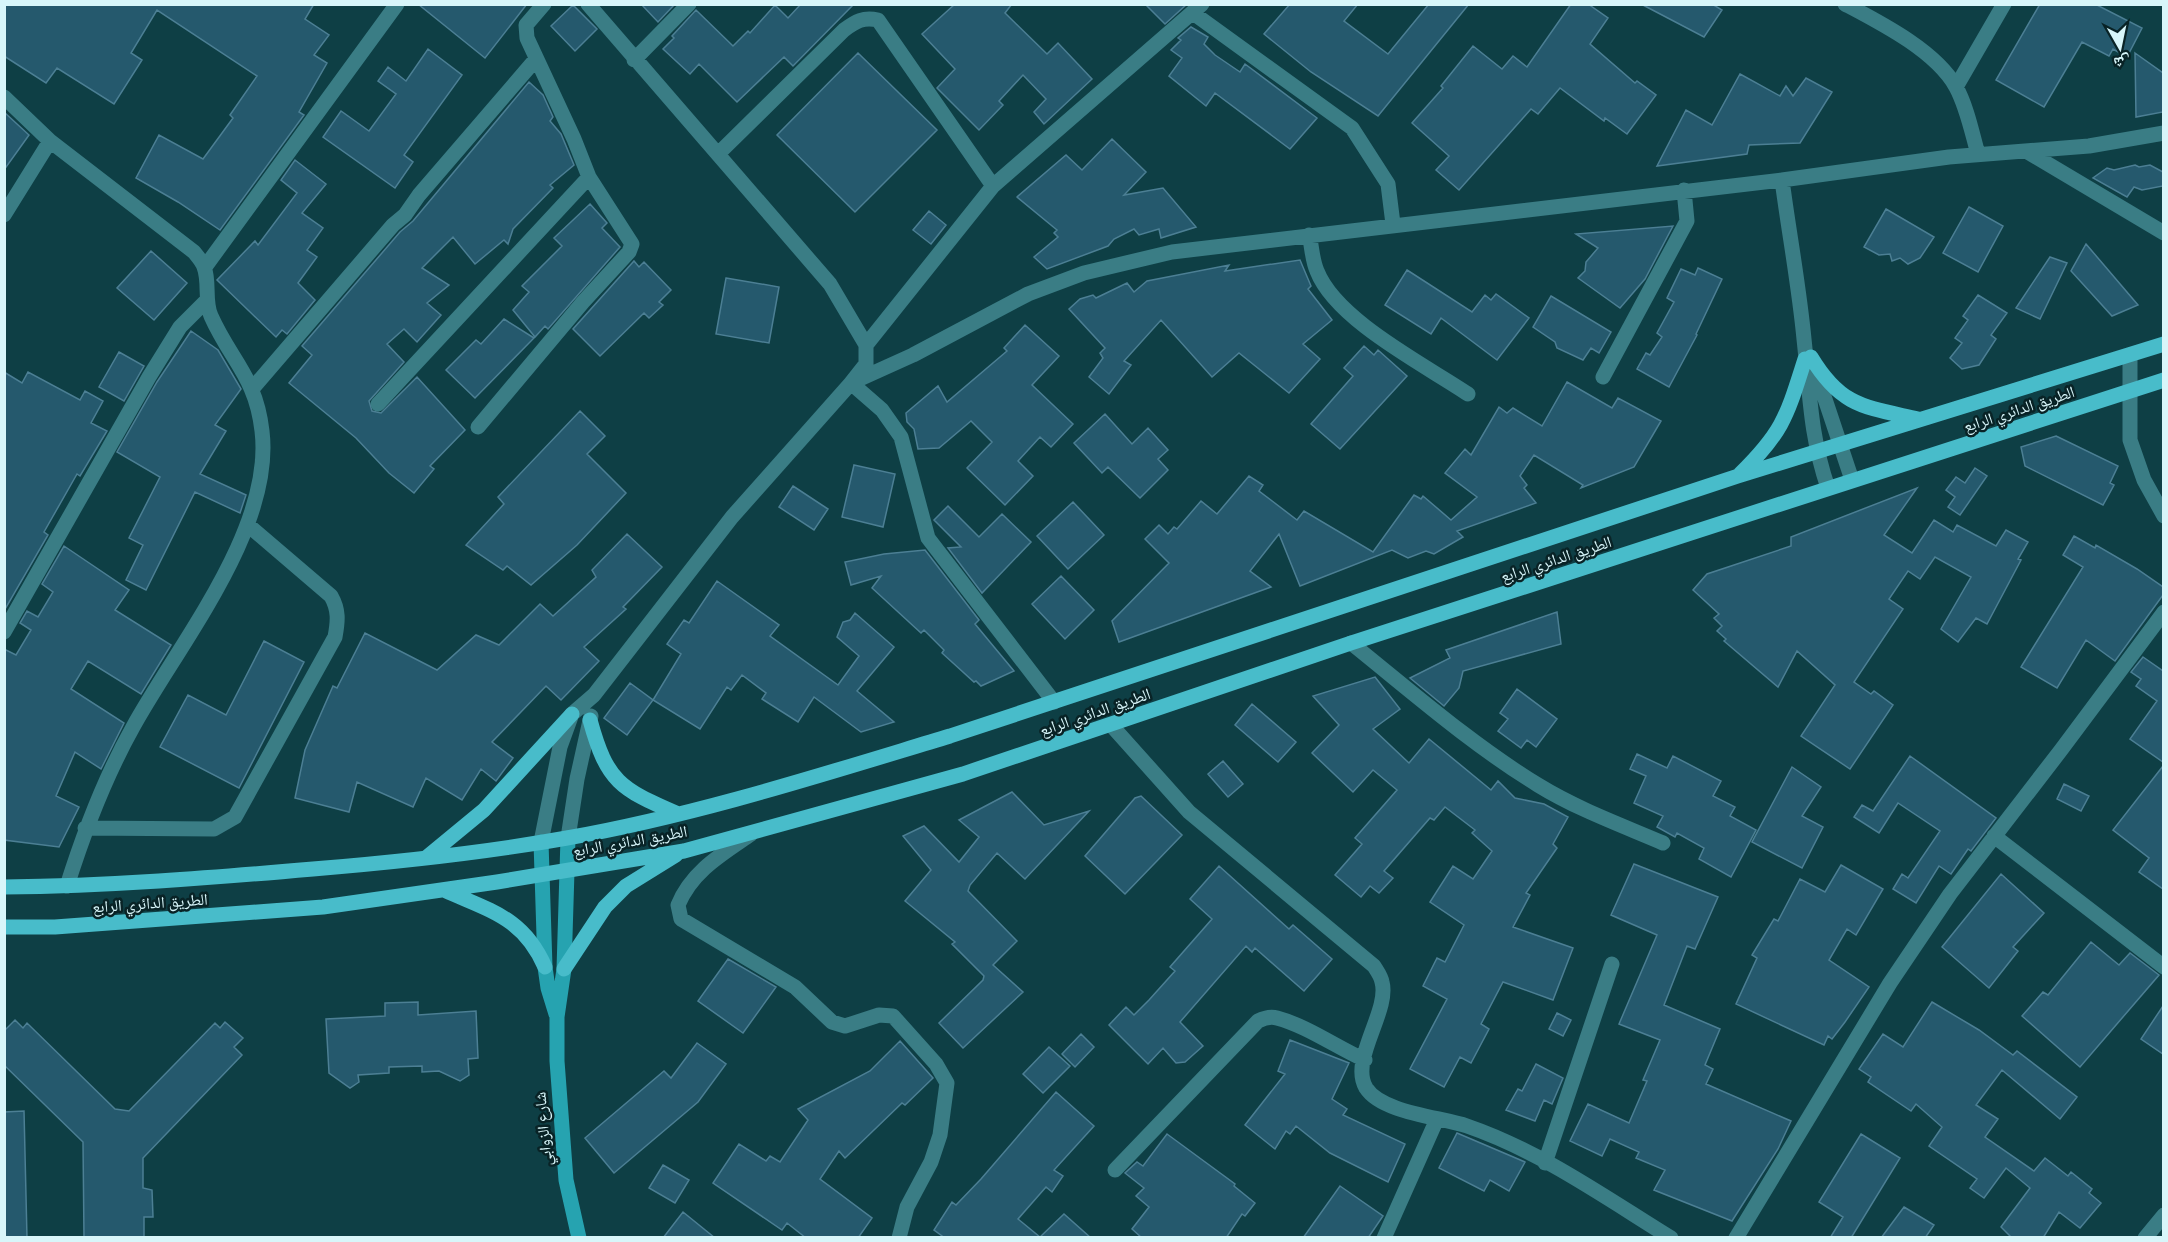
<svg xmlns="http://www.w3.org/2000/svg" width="2168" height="1242" font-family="'Roboto Condensed','Noto Naskh Arabic',sans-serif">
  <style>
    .building { fill: #25596d; stroke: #4c7f94; stroke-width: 1.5 }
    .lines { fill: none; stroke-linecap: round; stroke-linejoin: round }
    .street { stroke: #3a7d85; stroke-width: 15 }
    .secondary { stroke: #26a3b0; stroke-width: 15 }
    .primary { stroke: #48bcca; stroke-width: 15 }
    .labels { text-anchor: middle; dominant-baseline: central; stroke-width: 5; stroke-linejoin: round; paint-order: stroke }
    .street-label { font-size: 16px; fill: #d8f6fa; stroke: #092326 }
  </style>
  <rect width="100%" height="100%" fill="#0e3f45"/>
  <path class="building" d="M4 4H314L305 19 329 35 314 55 327 63 299 112 304 115 220 230 178 202 136 178 159 135 203 159 233 118 230 115 257 76 157 10 131 53 142 60 114 104 57 68 46 83 4 56Z
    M418 4H527L485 58Z
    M641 4H675L658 22Z
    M801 4H854L793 66 784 57 737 102 699 64 690 74 663 49 674 38 672 36 696 10 733 46 748 31 750 33 775 5 788 18Z
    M955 4H1012L1005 13 1047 54 1058 43 1092 79 1044 124 1034 112 1046 99 1023 75 999 101 1003 105 979 130 937 88 955 69 922 34Z
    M1145 4H1187L1165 24Z
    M1290 4H1358L1344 21 1388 54 1429 4H1469L1378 116 1311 72 1264 34Z
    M1571 4H1588L1608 18 1590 44 1635 83 1637 81 1656 95 1627 134 1605 118 1604 121 1560 88 1538 114 1531 109 1459 190 1436 170 1449 156 1412 123 1443 88 1441 86 1473 46 1502 69 1513 56 1527 67Z
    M1641 4H1712L1722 10 1704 37Z
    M2040 4H2095L2142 28 2127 57 2113 49 2109 56 2082 42 2044 107 1996 80Z
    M573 5 597 29 575 51 551 26Z
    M1191 27 1208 37 1204 44 1215 55 1240 72 1245 64 1317 118 1290 149 1215 93 1206 106 1169 76 1182 58 1171 50 1181 40 1178 38Z
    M428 49 462 75 404 155 413 162 395 188 323 137 341 111 369 131 396 94 378 81 388 67 406 81Z
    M858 53 937 130 855 212 777 135Z
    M2135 53 2163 73V112L2136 117Z
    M1740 74 1780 96 1786 86 1793 96 1806 78 1832 92 1800 143 1749 145 1747 154 1657 166 1686 110 1712 125Z
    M529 82 543 95 553 117 550 121 561 134 574 165 550 185 553 188 513 229 508 244 504 240 475 264 453 237 422 268 449 285 427 303 441 315 417 342 404 329 387 344 404 362 369 401 372 411 381 413 417 377 465 430 430 466 434 469 414 493 389 473 356 438 289 383 312 355 302 346 400 232 413 221Z
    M4 112 29 135 4 170Z
    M1112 139 1146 172 1124 195 1163 188 1196 227 1161 238 1159 229 1139 235 1134 229 1114 239 1108 246 1047 269 1034 257 1058 237 1054 233 1057 230 1017 197 1066 155 1082 170Z
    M295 160 326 184 302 213 323 228 307 250 317 257 298 283 315 300 287 334 282 330 276 337 217 280 255 241 258 245 297 193 281 180Z
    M2135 165 2139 167 2150 165 2163 172V186L2142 190 2134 187 2127 197 2093 178 2107 168 2114 170Z
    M590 204 607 223 602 228 620 247 548 329 545 326 535 337 513 310 529 292 522 286 562 246 554 238Z
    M1969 207 2003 226 1978 272 1943 253Z
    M1886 209 1934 237 1920 258 1908 264 1900 258 1892 261 1890 254 1879 255 1864 247Z
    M929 211 946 225 931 244 913 230Z
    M1673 226 1645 279 1620 308 1578 278 1585 271 1586 262 1598 248 1576 234Z
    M2086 244 2138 305 2112 316 2071 271Z
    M151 251 187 283 154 320 117 288Z
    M2050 257 2067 263 2040 319 2016 308Z
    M1300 260 1311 286 1308 289 1332 320 1303 344 1320 359 1289 393 1239 353 1212 377 1161 320 1124 361 1131 365 1109 394 1089 377 1103 358 1100 353 1105 348 1069 309 1080 299 1093 295 1096 298 1127 283 1134 292 1147 281 1229 265 1225 271Z
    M634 261 639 267 644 262 671 290 659 302 663 305 649 318 644 313 600 356 573 329Z
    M1698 268 1722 279 1696 334 1697 335 1669 387 1637 369 1646 353 1650 355 1662 337 1657 333 1674 302 1667 298 1681 269 1695 275Z
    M1407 270 1472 312 1485 295 1491 300 1496 294 1529 318 1497 360 1441 318 1431 334 1385 305Z
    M726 278 779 287 769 343 716 334Z
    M1978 295 2007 313 1991 335 1996 339 1979 365 1962 369 1950 358 1962 343 1955 338 1968 320 1963 316Z
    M1551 296 1611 332 1599 353 1591 348 1583 360 1557 348 1555 342 1533 327Z
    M504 319 534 338 475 398 446 370 476 340 481 344Z
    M1025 325 1059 356 1032 385 1073 424 1051 447 1040 437 1018 461 1033 476 1005 505 967 468 992 442 971 421 939 448 918 449 914 429 907 422 906 413 938 386 947 402 1007 351 1004 348Z
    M191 331 218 350 241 389 215 425 226 431 200 474 246 495 240 513 195 492 146 590 126 580 143 545 129 538 160 477 117 452 157 382Z
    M1364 346 1374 355 1378 350 1407 376 1340 449 1311 424 1353 376 1344 368Z
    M119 352 144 366 124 401 99 387Z
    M4 372 22 383 28 372 80 400 85 391 103 401 91 423 107 431 80 476 77 474 44 532 48 535 4 611Z
    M1567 382 1612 408 1618 398 1661 421 1634 467 1581 488 1583 485 1534 455 1520 476 1527 485 1524 488 1536 503 1457 531 1463 537 1434 554 1426 551 1408 558 1392 550 1300 586 1279 534 1250 571 1271 587 1119 642 1112 621 1169 563 1145 539 1159 525 1168 534 1174 527 1177 529 1201 501 1217 514 1249 476 1263 485 1259 491 1297 520 1304 511 1373 552 1414 495 1421 499 1423 496 1451 520 1477 497 1445 473 1465 449 1471 455 1499 407 1507 413 1513 408 1542 426Z
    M580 411 605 436 587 454 626 493 577 545 531 585 507 566 503 570 466 545 504 504 498 497Z
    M1105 414 1132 444 1148 428 1168 450 1158 459 1168 470 1140 498 1108 467 1102 473 1074 443Z
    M2056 436 2118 466 2110 483 2114 485 2103 505 2025 466 2021 447Z
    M854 465 895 474 883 527 842 517Z
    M1975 468 1987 476 1960 515 1948 507 1955 497 1946 490 1956 477 1965 483Z
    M793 486 828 509 814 530 779 507Z
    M1917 488 1884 535 1912 553 1934 520 1953 532 1957 525 1996 546 2006 530 2028 542 2018 559 2021 560 1987 624 1976 618 1958 642 1941 629 1971 577 1935 557 1920 579 1908 571 1889 599 1903 609 1854 682 1871 694 1874 691 1893 705 1850 769 1801 736 1835 685 1797 651 1778 687 1724 641 1726 639 1717 631 1722 626 1714 618 1719 614 1693 590 1707 574 1791 546V537Z
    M1073 502 1104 535 1068 569 1037 536Z
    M948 506 979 537 1002 514 1031 542 982 593 948 548 961 547 934 520Z
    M627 534 662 567 623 607 626 609 584 647 599 661 561 700 546 686 492 742 513 758 496 781 481 769 462 800 426 778 413 807 357 782 349 812 295 798 305 750 333 686 337 688 365 633 437 670 476 635 499 645 540 604 553 616 596 577 592 570Z
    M2074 536 2095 548 2096 545 2137 569 2163 587V595L2115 661 2086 640 2057 688 2021 667 2083 567 2063 555Z
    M64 546 129 590 115 610 171 645 141 694 88 661 71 689 124 723 101 769 75 752 56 796 79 807 59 847 4 840V649L16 655 31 630 20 623 27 611 38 617 53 592 42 584Z
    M925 550 979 620 975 624 1014 671 981 686 976 681 974 682 942 653 944 650 924 630 921 633 872 588 881 576 851 585 845 562 884 554Z
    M1061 576 1094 610 1065 639 1032 604Z
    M717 581 779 625 770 636 838 685 859 656 837 637 843 622 850 620 855 613 894 647 857 691 894 722 861 732 814 697 798 722 762 699 766 693 742 675 731 690 727 687 700 729 653 700 681 654 667 644 684 620 689 623Z
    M1557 612 1561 644 1463 671 1459 688 1444 706 1410 678 1450 658 1446 650Z
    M264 641 304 662 239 788 160 747 188 695 226 715Z
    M2143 657 2163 671V762L2130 739 2157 701 2136 686 2141 679 2131 672Z
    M1375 677 1400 709 1373 729 1409 763 1429 739 1491 790 1498 781 1515 798 1544 804 1568 817 1553 844 1557 848 1526 893 1530 895 1513 927 1573 948 1553 1000 1503 982 1481 1024 1489 1029 1471 1063 1460 1057 1444 1087 1410 1069 1447 999 1423 986 1437 958 1445 962 1464 925 1430 902 1453 866 1473 879 1492 851 1472 833 1475 830 1445 807 1434 820 1430 818 1384 871 1393 878 1379 893 1370 886 1361 897 1335 875 1362 844 1355 838 1397 790 1373 770 1353 792 1312 753 1339 725 1313 696Z
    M630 683 653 700 627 735 604 718Z
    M1517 689 1557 719 1536 747 1527 740 1521 748 1498 731 1508 719 1500 713Z
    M1252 704 1296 742 1278 762 1235 725Z
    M1637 754 1667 768 1673 756 1721 781 1713 796 1735 807 1730 816 1756 830 1731 877 1699 859 1704 848 1677 833 1675 837 1657 827 1663 816 1634 803 1646 776 1630 769Z
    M1910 756 1996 818 1971 851 1968 849 1951 874 1939 866 1916 903 1893 889 1902 874 1908 878 1940 831 1898 803 1879 833 1854 817 1862 805 1873 811Z
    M1223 761 1243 784 1228 797 1208 774Z
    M2163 766V889L2139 872 2149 858 2113 830Z
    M1792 767 1821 787 1802 816 1823 827 1802 868 1752 842Z
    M2064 784 2089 796 2081 811 2057 799Z
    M1012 792 1044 825 1089 811 1025 879 997 853 970 885 968 891 1017 941 993 965 1023 992 963 1048 939 1023 983 980 984 976 952 944 955 942 905 901 931 870 903 836 924 826 959 862 979 837 959 820Z
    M1141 796 1182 835 1125 894 1085 856 1135 798Z
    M1634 864 1718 897 1695 949 1687 946 1664 1005 1720 1029 1705 1065 1713 1069 1706 1084 1791 1121 1778 1149 1732 1221 1654 1190 1665 1170 1636 1158 1639 1152 1610 1139 1602 1156 1570 1141 1588 1104 1629 1123 1647 1081 1643 1080 1660 1040 1619 1024 1657 935 1611 915Z
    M1841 865 1883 889 1856 935 1847 929 1829 960 1869 987 1845 1022 1832 1039 1828 1036 1824 1045 1736 1004 1757 958 1752 955 1774 919 1778 921 1800 879 1825 892Z
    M1219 866 1289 929 1293 925 1332 959 1304 991 1255 948 1252 952 1246 946 1180 1022 1203 1046 1185 1062 1176 1063 1163 1048 1148 1064 1109 1025 1126 1007 1134 1015 1149 1000 1175 971 1170 967 1212 919 1190 899Z
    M2001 874 2044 913 2013 947 2018 951 1989 988 1942 947Z
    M2091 942 2119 965 2130 953 2159 975 2080 1067 2022 1016 2043 992 2048 995Z
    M728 959 776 987 743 1033 698 1001Z
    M418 1002V1015L476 1011 478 1058 468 1059 469 1075 460 1081 439 1071 422 1072V1066L389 1067V1073L358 1075 359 1082 350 1088 329 1073 326 1019 385 1016V1003Z
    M1932 1002 1979 1030 2013 1055 2017 1051 2077 1097 2060 1119 2002 1070 1976 1105 1998 1119 1985 1137 2034 1171 2045 1158 2068 1176 2071 1172 2092 1189 2089 1193 2101 1203 2080 1228 2059 1212 2043 1238H2012L2001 1227 2030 1188 2006 1168 1984 1198 1970 1188 1977 1179 1929 1146 1942 1127 1916 1104 1911 1111 1868 1082 1871 1077 1859 1069 1883 1034 1903 1047Z
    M2163 1006V1054L2141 1039Z
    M1557 1013 1571 1020 1563 1036 1549 1029Z
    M15 1020 23 1028 27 1023 115 1109 129 1111 215 1023 220 1028 225 1022 243 1038 234 1047 242 1055 143 1158V1188L152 1190 153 1217H144V1238H84L83 1142 4 1065V1031Z
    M1081 1034 1094 1047 1075 1067 1062 1054Z
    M1290 1040 1349 1063 1332 1099 1347 1109 1343 1115 1405 1144 1388 1182 1330 1153 1296 1126 1290 1134 1286 1131 1275 1149 1245 1125 1285 1074 1278 1071Z
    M900 1041 933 1078 905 1105 902 1103 845 1158 839 1151 820 1179 872 1218 858 1238H806L787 1223 782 1230 713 1183 739 1144 766 1161 770 1156 780 1162 808 1120 798 1109 870 1071Z
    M697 1043 726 1064 698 1102 614 1173 585 1138 664 1071 671 1078Z
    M1049 1047 1070 1066 1043 1093 1023 1074Z
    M1536 1064 1563 1078 1552 1104 1544 1100 1535 1121 1506 1110 1518 1089 1522 1091Z
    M1056 1092 1094 1126 1054 1170 1063 1176 1052 1192 1046 1187 1018 1219 1040 1237 1064 1214 1091 1238H945L934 1230 952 1202 956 1205 981 1179Z
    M24 1111 27 1238H4V1112Z
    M1457 1133 1525 1162 1509 1191 1490 1180 1484 1191 1439 1168Z
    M1167 1134 1235 1184 1234 1186 1255 1203 1245 1216 1242 1214 1226 1238H1142L1132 1229 1149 1207 1136 1196 1144 1188 1125 1173 1137 1162 1143 1166Z
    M1861 1134 1900 1158 1851 1238H1830L1843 1217 1819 1202Z
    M663 1165 689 1180 675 1203 649 1188Z
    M1340 1186 1383 1216 1368 1238H1303Z
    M1904 1207 1934 1225 1925 1238H1881Z
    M683 1212 715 1238H663Z"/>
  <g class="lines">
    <path class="street" d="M588 4 830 284 866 345
      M1845 4C1881 23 1936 51 1956 87 1967 107 1972 133 1978 154
      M1193 13 1352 128 1388 184 1393 224
      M634 60 689 4
      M1956 87 2004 4
      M4 97 50 141 194 252C197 256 202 261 204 267 210 282 204 301 211 316 231 361 256 377 262 431 274 529 178 645 133 727 105 777 84 832 67 886
      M2026 151 2164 233
      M718 154 844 30C856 21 863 17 878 20L993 186
      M1782 180C1789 233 1799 286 1804 339 1810 394 1810 435 1828 488
      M4 215 50 141
      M1309 235C1312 246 1312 260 1317 271 1336 320 1425 365 1468 394
      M205 267 397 4
      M2130 355V440L2144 480 2164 516
      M1813 363 1852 480
      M1603 377 1687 221 1684 190
      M252 389 393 225 405 215 419 195 536 59
      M378 404 589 177
      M478 427 583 302 629 252 632 244 589 177 574 139 527 38 526 25 544 4
      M4 632 149 377 180 327 207 300
      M1351 643C1412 692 1471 744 1538 785 1577 809 1621 825 1663 843
      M1054 702 928 538 901 437 882 410 851 383 866 364V345L993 186 1202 4
      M1112 726 1189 812 1374 966C1377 971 1381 976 1382 982 1390 1011 1349 1060 1366 1088 1382 1113 1441 1117 1467 1126 1540 1151 1606 1198 1671 1238
      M85 828 214 829 235 817 335 637C338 621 339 610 331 596L248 525
      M751 834C722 854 692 871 678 905L681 919 795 987 832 1022 845 1026 879 1015 893 1016 936 1064 947 1083 940 1135 931 1162 907 1207 899 1238
      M1994 836 2164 967
      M568 838 577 779 591 716
      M541 842 560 747 572 714 594 695 732 517 851 383 913 355 1028 294 1084 273 1172 252 1782 180 1949 157 2089 146 2164 133
      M1545 1163 1612 964
      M1115 1170 1258 1021C1264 1018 1270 1016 1277 1018 1307 1026 1336 1047 1365 1060
      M1384 1238 1437 1119
      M1736 1238 1890 983 1950 894 2061 750 2164 612
      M2145 1238 2164 1215"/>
    <path class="secondary" d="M568 838 564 969 557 1017V1061L566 1180 579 1238
      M541 842 545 967 548 988 556 1014"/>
    <path class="primary" d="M1811 357C1841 407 1865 407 1918 419
      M1740 474C1784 431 1787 415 1805 359
      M590 720C607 782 620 789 678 814
      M427 857 484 810 572 714
      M4 887C108 886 210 878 313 869 398 862 483 853 567 838 697 815 824 774 950 736L1738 476 2164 344
      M444 890C490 911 523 917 545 967
      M4 927H55L323 907 497 882 684 851 963 774 1351 643 2164 380
      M564 969 605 907 626 886 676 855"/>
  </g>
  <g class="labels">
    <g class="street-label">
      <text transform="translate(2019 409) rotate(-18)">الطريق الدائري الرابع</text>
      <text transform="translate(1556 559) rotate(-18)">الطريق الدائري الرابع</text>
      <text transform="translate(1095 712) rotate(-19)">الطريق الدائري الرابع</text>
      <text transform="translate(630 841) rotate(-10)">الطريق الدائري الرابع</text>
      <text transform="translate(150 903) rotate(-4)">الطريق الدائري الرابع</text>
      <text transform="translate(543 1129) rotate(-95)">شارع الزوابي</text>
    </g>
  </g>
  <rect width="2168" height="1242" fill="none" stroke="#d8f6fa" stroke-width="12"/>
  <g transform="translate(2120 48) rotate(171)" stroke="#092326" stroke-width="4.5" paint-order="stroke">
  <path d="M0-4.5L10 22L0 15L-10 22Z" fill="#d8f6fa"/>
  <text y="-9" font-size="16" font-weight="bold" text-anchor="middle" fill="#d8f6fa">ش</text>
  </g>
</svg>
